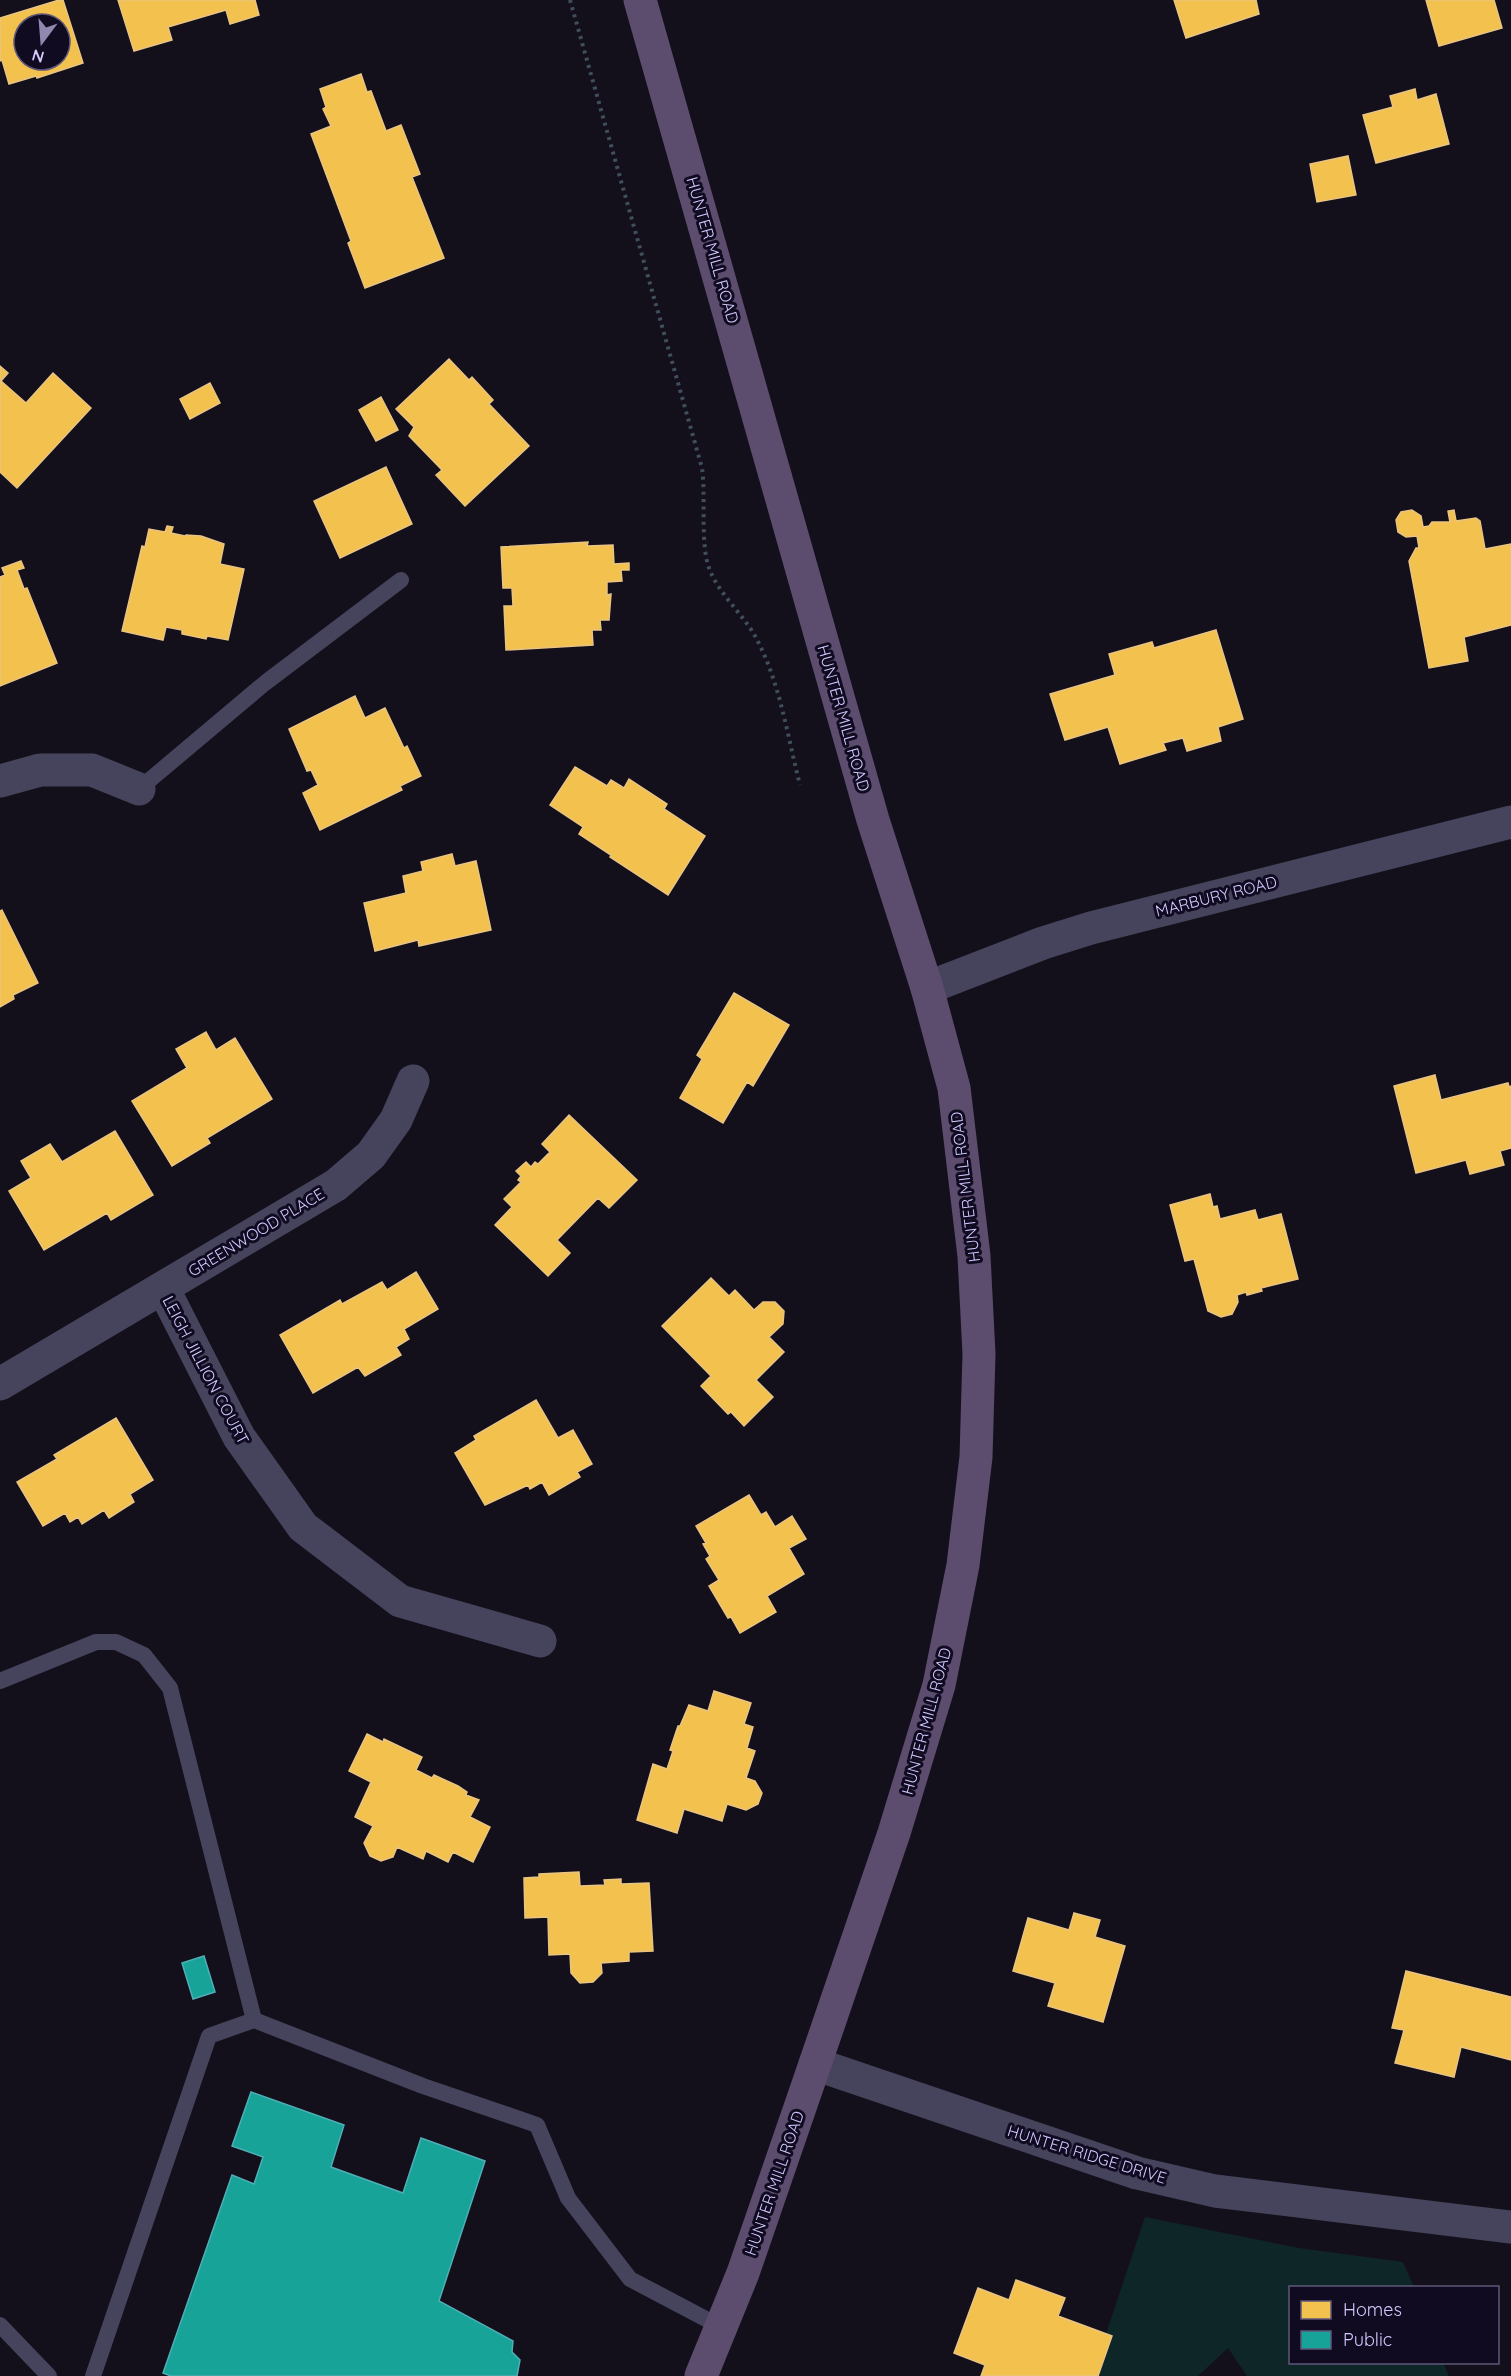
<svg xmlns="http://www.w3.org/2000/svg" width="1511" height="2376" font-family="Quicksand,sans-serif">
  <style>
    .green { fill: #0f2629 }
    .homes { fill: #f2c14e; stroke: #e9c483; stroke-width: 1.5; fill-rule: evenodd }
    .public { fill: #17a398; stroke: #4fafb7; stroke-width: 1.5 }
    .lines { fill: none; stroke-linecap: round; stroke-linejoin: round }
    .path { stroke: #414e5d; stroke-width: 4; stroke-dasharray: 3 4.5; stroke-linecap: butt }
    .lane { stroke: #46445d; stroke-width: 16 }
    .street { stroke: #46445d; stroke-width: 33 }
    .primary { stroke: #5c4d6f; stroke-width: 33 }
    .labels { text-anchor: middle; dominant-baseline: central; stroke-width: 6; stroke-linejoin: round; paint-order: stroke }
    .street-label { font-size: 16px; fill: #d3caff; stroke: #100b20 }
  </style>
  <rect width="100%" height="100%" fill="#13101b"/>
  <path class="green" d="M1145 2217 1299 2248 1403 2262 1414 2287 1290 2288V2362L1443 2363 1449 2376H1247L1228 2348 1198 2376H1092Z"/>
  <path class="homes" d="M59 0H63L83 63 37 78 36 76 9 84 2 60 0 61V18ZM24 24H60V60H24Z
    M118 0H255L259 15 230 24 226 10 168 27 172 40 134 51Z
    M1174 0H1256L1259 14 1186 38Z
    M1426 0H1494L1502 28 1439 46Z
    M361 74 367 92 371 91 386 131 401 125 420 174 412 177 444 258 365 288 348 243 351 241 311 134 331 126 323 109 326 107 320 89Z
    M1415 89 1417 100 1436 94 1449 144 1376 163 1363 115 1393 107 1390 96Z
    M1348 156 1356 195 1317 202 1310 164Z
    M449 359 469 380 472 377 493 400 489 404 529 446 465 506 436 475 442 470 409 436 414 427 396 409Z
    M0 366 8 373 1 381 26 403 53 373 91 408 17 488 0 472Z
    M210 383 220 403 190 419 180 399Z
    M381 397 398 430 376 441 359 410Z
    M386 467 412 524 340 558 314 501Z
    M1412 510 1421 516 1423 527 1429 526 1432 522H1450L1448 511 1454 510 1456 521 1476 518 1480 521 1485 549 1511 544V625L1464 637 1468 661 1429 668 1409 561 1416 548H1419L1417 536 1406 537 1398 532 1396 520 1401 512Z
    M167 526 173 527 171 533 185 536 186 535 201 536 224 544 220 564 244 569 228 640 207 636 206 639 182 634V630L166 627 163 640 122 631 142 546 145 547 149 529 165 532Z
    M588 542 587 546 613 545 614 564 629 563V570H621L622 581 607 582V595L611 594 609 620H600L601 630H592L593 645 506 650 504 606H513L512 588H503L501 547Z
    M21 561 24 568 17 570 24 589 27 588 57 663 0 686V577L5 575 2 568Z
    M1216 630 1243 719 1218 727 1221 741 1187 751 1183 738 1163 743 1166 750 1120 764 1108 727 1065 740 1050 694 1115 675 1109 654 1152 642 1154 648Z
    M355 696 365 718 385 708 404 748 407 746 421 776 400 786 402 790 320 830 303 793 318 785 311 770 307 771 289 729Z
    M575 767 607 786 611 780 624 788 629 779 667 804 664 809 705 836 668 895 610 857 611 855 579 834 583 827 550 805Z
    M452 854 455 866 476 861 491 930 419 946 418 940 375 951 364 903 406 893 403 876 423 871 421 862Z
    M2 910 38 983 13 995 14 999 0 1007V911Z
    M734 993 789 1025 753 1086 747 1082 723 1123 680 1098 702 1059 697 1055Z
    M206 1032 216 1050 235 1038 272 1099 207 1138 210 1143 172 1166 132 1101 187 1068 176 1049Z
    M1435 1075 1441 1100 1508 1083 1509 1087 1511 1086V1148L1500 1151 1504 1165 1470 1174 1466 1160 1416 1173 1394 1086Z
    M569 1115 637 1180 609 1208 598 1198 557 1240 570 1253 548 1276 495 1225 512 1207 504 1199 521 1182 518 1180 521 1176 516 1171 526 1162 531 1167 535 1162 538 1164 550 1152 542 1144Z
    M115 1131 153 1195 111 1220 107 1213 44 1250 9 1191 31 1178 21 1161 50 1144 62 1162Z
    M1210 1194 1213 1207 1217 1206 1220 1219 1255 1210 1258 1220 1281 1214 1298 1279 1261 1288 1262 1291 1247 1295 1246 1292 1237 1295 1238 1302 1232 1314 1221 1317 1208 1311 1194 1259 1185 1261 1170 1205Z
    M416 1272 438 1309 404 1329 409 1339 396 1347 401 1355 365 1376 358 1367 313 1393 280 1335 340 1300 342 1304 382 1282 387 1290Z
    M711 1278 729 1296 735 1290 754 1310 763 1302H775L784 1311 783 1324 769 1337 784 1352 756 1380 773 1397 744 1426 731 1412 728 1414 701 1386 711 1376 662 1326Z
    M536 1400 558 1438 573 1430 592 1464 577 1472 580 1477 549 1495 542 1482 530 1489 528 1485 485 1505 455 1453 476 1440 474 1436Z
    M116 1418 153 1480 130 1494 134 1502 109 1518 104 1510 82 1524 78 1517 70 1522 65 1513 43 1526 17 1482 57 1459 54 1455Z
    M749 1495 761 1515 766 1512 775 1527 792 1516 806 1539 789 1548 804 1574 767 1596 776 1612 740 1633 731 1617 728 1618 709 1586 719 1580 706 1559 710 1556 703 1544 706 1543 696 1526Z
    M714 1691 751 1703 744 1724 753 1727 747 1748 755 1751 746 1778 755 1781 762 1793 758 1804 746 1810 727 1804 722 1821 684 1809 677 1833 637 1820 653 1764 667 1769 673 1751 670 1750 678 1726H680L689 1705 708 1711Z
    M367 1734 383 1742 384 1739 422 1757 416 1770 432 1778 434 1775 458 1786 467 1792 466 1795 479 1800 470 1817 490 1827 473 1862 453 1852 448 1862 426 1851 423 1859 397 1847 393 1857 381 1861 370 1856 364 1843 373 1826 355 1817 371 1782 349 1771Z
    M579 1872 580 1886 605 1885 604 1880 621 1879V1884L649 1883 653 1951 629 1952V1961L601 1963 602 1973 593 1982 580 1983 571 1973 570 1954 549 1955 548 1917 525 1918 524 1878 539 1877V1874Z
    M1074 1913 1100 1920 1095 1937 1125 1946 1103 2022 1048 2006 1055 1983 1013 1971 1028 1918 1069 1930Z
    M1406 1971 1511 1997V2060L1461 2047 1454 2077 1395 2063 1404 2030 1392 2028Z
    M1016 2280 1065 2298 1058 2316 1112 2336 1098 2376H981L985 2365 954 2353 978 2288 1009 2300Z"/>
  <path class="public" d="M204 1956 215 1992 193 1999 182 1963Z
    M251 2092 344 2125 331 2167 403 2193 421 2138 485 2161 439 2301 513 2341 512 2352 520 2360 517 2376H171L163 2373 232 2175 254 2184 263 2157 232 2146Z"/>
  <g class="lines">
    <path class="path" d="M570 0 702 468C706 497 700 543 709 568 718 593 742 613 755 636 780 681 787 735 800 785"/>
    <path class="lane" d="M139 789 265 683 401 580
      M0 1681 96 1642H116L144 1655 170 1688 254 2020
      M0 2325 49 2376
      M93 2376 209 2036 254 2020 423 2086 537 2125 568 2198 630 2279 721 2327"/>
    <path class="street" d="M0 781 40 770H92L139 789
      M927 988 1043 943 1091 928 1511 822
      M163 1288 239 1437 303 1527 400 1601 540 1641
      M0 1384 336 1185 371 1155 396 1120 413 1081
      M815 2064 1137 2173 1215 2191 1511 2227"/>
    <path class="primary" d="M640 0 873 820 927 988 954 1088 974 1256 979 1354 976 1457 963 1565 939 1685 894 1833 815 2064 743 2273 701 2376"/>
  </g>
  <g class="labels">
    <g class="street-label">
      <text transform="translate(713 250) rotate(74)">HUNTER MILL ROAD</text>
      <text transform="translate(844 718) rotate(74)">HUNTER MILL ROAD</text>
      <text transform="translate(1216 896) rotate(-14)">MARBURY ROAD</text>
      <text transform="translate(965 1187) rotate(-97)">HUNTER MILL ROAD</text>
      <text transform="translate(256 1232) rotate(-31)">GREENWOOD PLACE</text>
      <text transform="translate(206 1370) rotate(62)">LEIGH JILLION COURT</text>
      <text transform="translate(926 1721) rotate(-75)">HUNTER MILL ROAD</text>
      <text transform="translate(1087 2154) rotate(17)">HUNTER RIDGE DRIVE</text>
      <text transform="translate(774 2183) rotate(-71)">HUNTER MILL ROAD</text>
    </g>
  </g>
  <rect x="1289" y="2286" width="210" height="78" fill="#100b20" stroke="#5e5779" stroke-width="1.5"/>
  <rect x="1301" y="2301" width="30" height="18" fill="#f2c14e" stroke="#5e5779" stroke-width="1.5"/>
  <text x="1343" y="2316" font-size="18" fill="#d3caff">Homes</text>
  <rect x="1301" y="2331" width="30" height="18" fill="#17a398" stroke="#5e5779" stroke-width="1.5"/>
  <text x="1343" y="2346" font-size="18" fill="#d3caff">Public</text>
  <g transform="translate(42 42) rotate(196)"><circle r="28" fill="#100b20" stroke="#5e5779" stroke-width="1.5"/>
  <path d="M0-4.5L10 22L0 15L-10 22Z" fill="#9089af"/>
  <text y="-9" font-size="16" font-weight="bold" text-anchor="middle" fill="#d3caff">N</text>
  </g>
</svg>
